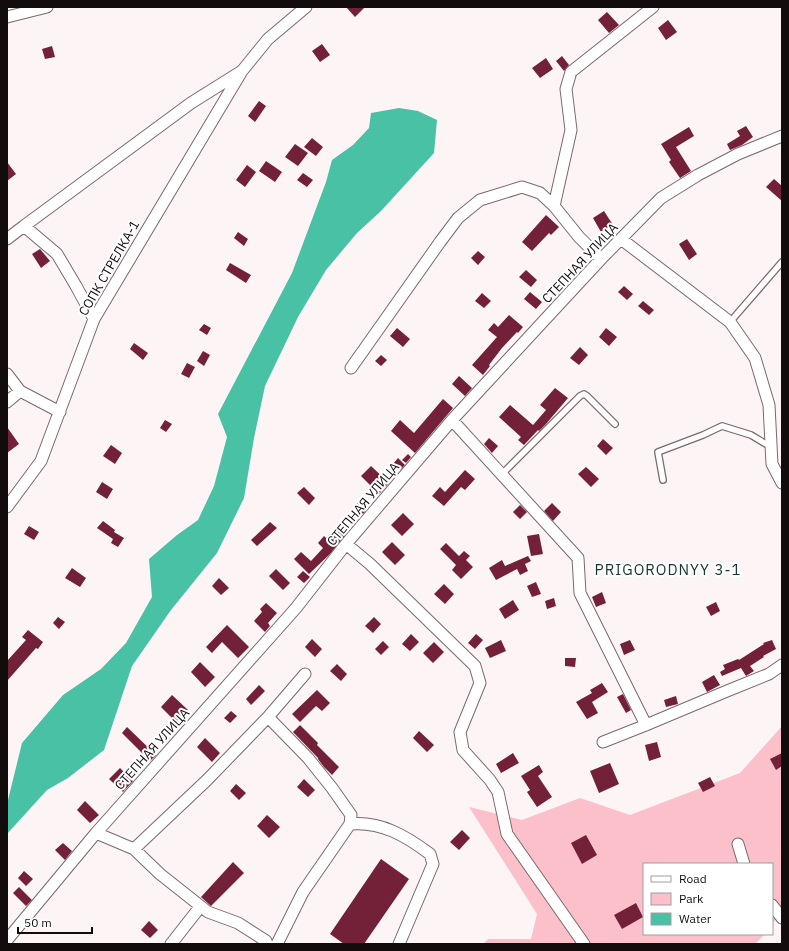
<svg xmlns="http://www.w3.org/2000/svg" width="789" height="951" font-family="'IBM Plex Sans',sans-serif">
  <style>
    .green { fill: #fcc0ca }
    .water { fill: #48c1a5 }
    .building { fill: #722138 }
    .lines { fill: none; stroke-linecap: round; stroke-linejoin: round }
    .lane-casing { stroke: #7b686b; stroke-width: 8 }
    .street-casing { stroke: #7b686b; stroke-width: 13 }
    .lane { stroke: #fff; stroke-width: 5.5 }
    .street { stroke: #fff; stroke-width: 11 }
    .labels { text-anchor: middle; dominant-baseline: central; stroke-width: 4; stroke-linejoin: round; paint-order: stroke }
    .street-label { font-size: 13px; fill: #130c0d; stroke: #fff }
    .quarter-label { font-size: 15px; letter-spacing: 1px; fill: #17362e; stroke: #fff }
  </style>
  <rect width="100%" height="100%" fill="#fcf4f5"/>
  <path class="green" d="M782 726V911L772 924V864H644V934H765L755 944H483L488 939H531L537 914 469 807 522 820 580 798 630 815 740 773Z"/>
  <path class="water" d="M399 108 418 111 437 120 434 153 381 211 357 233 326 270 298 317 265 386 254 438 244 498 217 553 171 610 132 666 104 750 68 778 47 790 7 834V801L8 800 22 743 63 695 101 669 126 643 152 597 149 559 177 535 198 520 214 486 227 437 218 414 292 273 326 182 332 160 353 145 369 128 371 113Z"/>
  <path class="building" d="M346 7H365L355 17Z
    M607 12 619 25 609 33 598 20Z
    M668 20 677 32 666 40 658 28Z
    M322 44 330 55 320 62 312 51Z
    M52 46 55 57 45 59 42 49Z
    M562 56 569 65 564 71 556 61Z
    M546 58 553 69 540 78 532 68Z
    M259 101 266 106 255 122 248 116Z
    M746 126 753 137 742 145 730 150 727 144 740 136 737 131Z
    M689 127 694 136 676 147 691 171 680 178 669 162 671 160 661 144Z
    M312 138 323 147 316 156 304 147Z
    M295 144 308 153 298 166 285 157Z
    M266 161 282 172 275 182 259 171Z
    M7 162 16 174 7 181Z
    M247 165 256 172 245 187 236 180Z
    M303 173 313 180 307 187 297 180Z
    M774 179 782 186V201L766 187Z
    M604 211 613 225 601 232 593 218Z
    M546 215 559 227 551 235 549 233 532 251 522 242Z
    M238 232 248 239 244 246 234 238Z
    M687 239 697 254 689 260 679 244Z
    M40 249 50 261 41 268 32 254Z
    M478 251 485 257 478 265 471 258Z
    M230 263 251 275 246 283 226 270Z
    M526 270 537 280 531 287 519 277Z
    M624 286 633 294 627 300 618 292Z
    M530 292 542 302 536 309 524 299Z
    M482 293 491 301 484 308 475 301Z
    M643 301 654 310 649 315 638 306Z
    M509 315 523 327 518 333 517 332 502 348 489 365 490 366 483 375 472 365 497 337 488 330 494 323 498 327Z
    M204 324 211 328 207 335 199 330Z
    M397 328 410 339 403 347 390 336Z
    M606 328 617 337 609 346 599 337Z
    M134 343 148 353 143 360 130 349Z
    M580 347 588 355 579 365 570 358Z
    M203 351 210 355 204 366 197 361Z
    M381 355 387 360 381 366 375 361Z
    M187 363 195 367 189 378 181 374Z
    M459 376 472 388 465 396 452 384Z
    M555 388 568 398 546 424 539 431 538 430 524 445 518 440 521 437 499 417 510 405 533 425 546 410 540 405Z
    M443 399 453 408 415 453 391 431 400 420 414 433Z
    M165 420 172 424 166 432 160 428Z
    M7 427 19 444 7 453Z
    M489 438 498 446 492 453 484 444Z
    M603 439 613 448 606 455 597 446Z
    M111 445 122 453 115 464 103 456Z
    M408 454 411 457 406 463 402 460Z
    M398 458 405 465 400 470 393 464Z
    M371 466 389 483 379 494 361 476Z
    M586 467 599 479 591 487 578 474Z
    M465 470 475 479 465 490 461 487 444 506 432 496 440 487 445 492Z
    M102 482 113 489 107 499 96 492Z
    M304 487 315 498 309 505 297 493Z
    M361 500 368 507 363 514 355 506Z
    M552 503 561 512 553 521 544 511Z
    M520 505 527 512 520 519 513 512Z
    M403 513 414 524 402 536 391 525Z
    M103 521 115 530 114 532 124 538 118 547 111 543 113 539 97 528Z
    M270 522 277 528 257 546 251 540Z
    M341 522 349 530 330 554 309 574 294 559 301 552 311 561 323 548 318 543 324 536 326 538Z
    M29 526 39 532 34 540 24 534Z
    M539 534 543 554 531 556 527 536Z
    M392 542 405 555 395 565 382 552Z
    M446 543 459 556 464 551 470 556 466 560 473 567 461 579 452 570 456 565 440 549Z
    M528 556 531 561 525 564 528 571 520 575 517 569 496 580 489 568 502 560 505 566Z
    M72 568 86 578 80 587 65 578Z
    M276 569 290 583 283 590 269 576Z
    M303 571 310 577 304 583 297 577Z
    M219 578 229 588 221 595 212 586Z
    M536 582 541 594 532 597 527 586Z
    M444 584 454 594 445 604 434 594Z
    M602 592 606 603 596 607 592 597Z
    M554 598 556 606 547 609 545 601Z
    M513 600 519 610 505 619 499 609Z
    M716 602 720 611 711 616 706 607Z
    M266 603 277 613 268 623 270 626 265 632 254 621 262 612 260 609Z
    M58 617 65 622 59 629 53 623Z
    M374 617 381 624 373 633 365 626Z
    M227 625 249 647 238 658 222 642 212 653 206 647Z
    M28 630 43 642 38 649 36 648 7 681V661L26 640 22 637Z
    M411 634 419 642 410 651 402 644Z
    M476 634 483 640 475 649 468 643Z
    M312 639 322 649 315 657 305 647Z
    M501 640 506 651 490 658 485 648Z
    M630 640 635 650 624 655 620 644Z
    M772 640 776 649 763 656 764 657 750 666 754 671 746 676 741 668 722 676 720 672 725 669 723 665 738 659 739 660 764 644 763 643Z
    M383 641 389 647 381 655 375 649Z
    M434 642 444 652 433 663 423 653Z
    M565 658H576L575 667 565 666Z
    M200 662 215 677 205 687 191 672Z
    M337 664 347 674 341 681 330 671Z
    M714 675 720 685 707 692 702 682Z
    M602 683 608 692 592 702 598 713 587 719 576 702 592 693 590 690Z
    M259 685 265 691 251 705 246 699Z
    M317 690 330 703 322 711 316 706 300 722 292 714Z
    M623 694 631 710 626 713 617 697Z
    M172 695 188 710 176 722 161 707Z
    M676 696 678 704 666 707 664 700Z
    M231 711 237 716 230 723 224 718Z
    M300 725 318 743 317 745 339 767 332 775 324 767 318 759V758L293 732Z
    M127 727 156 755 150 761 122 733Z
    M419 731 434 745 427 752 413 738Z
    M205 738 220 753 212 762 197 747Z
    M657 742 661 757 649 761 645 745Z
    M513 753 519 763 501 773 496 764Z
    M782 753V766L776 770 770 759Z
    M610 763 619 784 599 793 590 771Z
    M539 765 543 772 538 776 552 797 537 807 527 792 530 790 521 776Z
    M120 768 133 781 123 792 109 779Z
    M710 777 715 786 703 792 698 783Z
    M304 779 315 790 308 797 297 787Z
    M236 784 246 793 239 800 230 791Z
    M85 801 99 815 90 823 77 810Z
    M267 815 280 827 269 838 257 826Z
    M462 830 470 838 459 850 450 842Z
    M586 835 597 855 582 864 571 843Z
    M63 843 72 851 65 860 55 850Z
    M381 859 409 879 364 944H344L330 934Z
    M233 862 244 873 211 906 201 897Z
    M24 871 33 879 26 886 18 878Z
    M19 887 32 900 26 906 13 893Z
    M636 903 643 917 622 929 614 915Z
    M149 921 158 930 150 938 141 930Z"/>
  <g class="lines">
    <g class="lane-casing">
      <path id="lane" d="M730 322 782 262
        M502 474 580 396 584 394 587 396 615 424
        M663 480 658 452 703 435 722 426 751 435 771 447"/>
    </g>
    <g class="street-casing">
      <path id="street" d="M7 17 47 7
        M24 226 191 103 242 71 268 39 306 7
        M7 239 24 226 57 254 76 286 94 319
        M621 239 730 322 755 358 769 405 772 464 782 483
        M601 259 579 237 554 206 571 130 566 89 571 72 653 7
        M351 368 440 242 458 218 480 200 522 187 540 193 554 206
        M7 374 20 391
        M7 402 20 391 60 412
        M452 420 578 558 580 593 646 725
        M7 507 41 461 94 319 242 71
        M346 544 370 564 475 666 480 683 460 732 463 750 490 780 498 792 507 834 584 944
        M268 717 308 758 332 788 351 815 350 824 303 892 277 944
        M603 742 646 725 727 691 769 674 782 665
        M350 824C381 821 406 836 430 854L433 864 399 944
        M96 833 134 849 160 874 208 912 238 923 266 941 267 944
        M738 844 744 864
        M134 849 207 780 268 717 305 674
        M772 905 782 918
        M7 940 96 833 296 608 346 544 452 420 601 259 661 198 698 175 738 154 782 136
        M171 944 200 907"/>
    </g>
    <use href="#lane" class="lane"/>
    <use href="#street" class="street"/>
  </g>
  <g class="labels">
    <g class="street-label">
      <text transform="translate(580 263) rotate(-47)">СТЕПНАЯ УЛИЦА</text>
      <text transform="translate(109 268) rotate(-60)">СОПК СТРЕЛКА-1</text>
      <text transform="translate(363 504) rotate(-50)">СТЕПНАЯ УЛИЦА</text>
      <text transform="translate(152 749) rotate(-48)">СТЕПНАЯ УЛИЦА</text>
    </g>
    <g class="quarter-label">
      <text x="668" y="569">PRIGORODNYY 3-1</text>
    </g>
  </g>
  <rect width="789" height="951" fill="none" stroke="#130c0d" stroke-width="16"/>
  <rect x="643" y="863" width="130" height="72" fill="#ffffff" stroke="#a19e9e"/>
  <rect x="651" y="876" width="20" height="6" fill="#ffffff" stroke="#a19e9e"/>
  <text x="679" y="883" font-size="12" fill="#130c0d">Road</text>
  <rect x="651" y="893" width="20" height="12" fill="#fcc0ca" stroke="#a19e9e"/>
  <text x="679" y="903" font-size="12" fill="#130c0d">Park</text>
  <rect x="651" y="913" width="20" height="12" fill="#48c1a5" stroke="#a19e9e"/>
  <text x="679" y="923" font-size="12" fill="#130c0d">Water</text>
  <path d="M18 927v6h74v-6" fill="none" stroke="#130c0d" stroke-width="2"/>
  <text x="24" y="927" font-size="12" fill="#130c0d" stroke="#ffffff" stroke-width="3" paint-order="stroke">50 m</text>
</svg>
